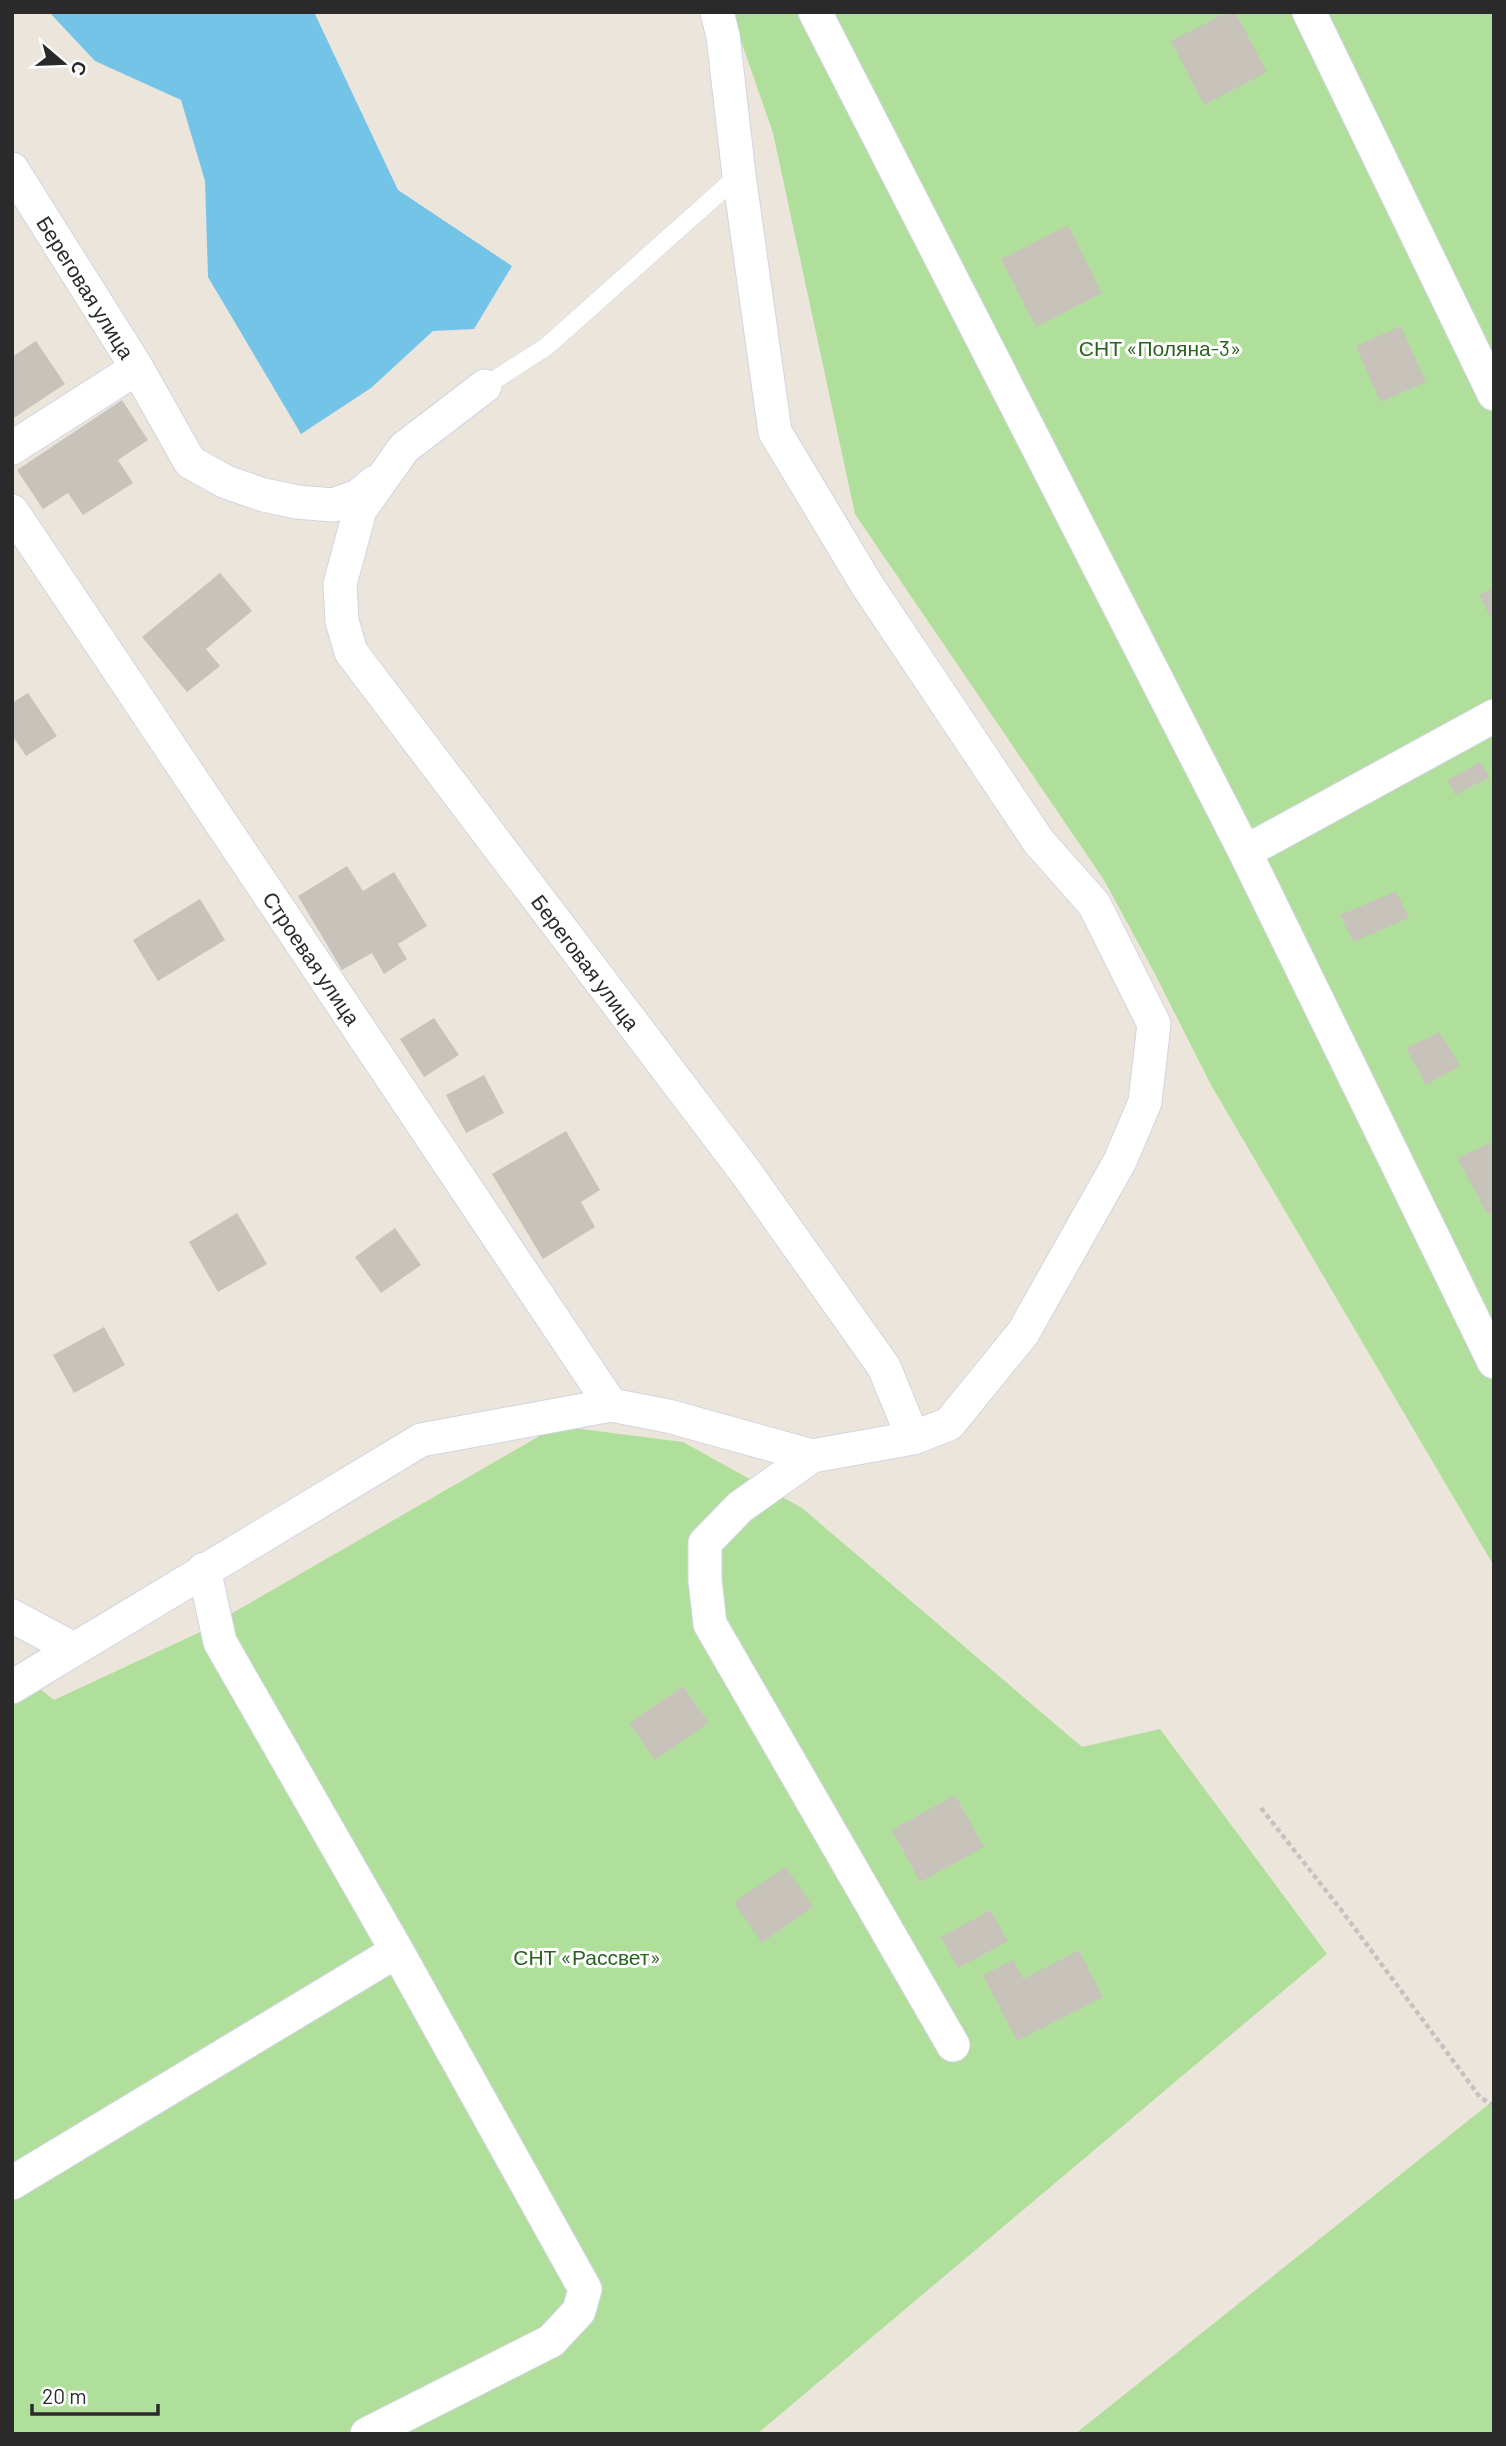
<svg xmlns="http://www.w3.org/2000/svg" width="1506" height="2446" font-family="Barlow,sans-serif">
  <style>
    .green { fill: #b0df9b }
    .water { fill: #74c4e8 }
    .building { fill: #c7c3bb }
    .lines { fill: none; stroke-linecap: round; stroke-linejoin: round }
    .service-casing { stroke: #d2d4e2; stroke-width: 19 }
    .minor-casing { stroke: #d2d4e2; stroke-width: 35 }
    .path { stroke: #c3c3c3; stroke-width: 4.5; stroke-dasharray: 5 3.5; stroke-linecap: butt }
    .service { stroke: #fff; stroke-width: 18 }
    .minor { stroke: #fff; stroke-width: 33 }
    .labels { text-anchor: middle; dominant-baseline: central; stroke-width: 6; stroke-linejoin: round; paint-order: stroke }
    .street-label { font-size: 21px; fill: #2a2a2a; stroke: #fff }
    .park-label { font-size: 21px; fill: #29631d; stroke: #fff }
  </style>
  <rect width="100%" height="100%" fill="#ebe5dc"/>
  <path class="green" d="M731 12H1494V1566L1211 1085 1154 972 1104 880 855 514 773 133Z
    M557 1426 683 1442 802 1508 1082 1747 1160 1729 1327 1954 757 2434H12V1667L54 1700 196 1634Z
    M1494 2100V2434H1075Z"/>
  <path class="water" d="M49 12H314L398 190 512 266 474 329 433 331 371 388 301 434 208 277 205 181 181 100 95 61Z"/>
  <path class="building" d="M1227 12H1235L1267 72 1204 105 1171 41Z
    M1068 225 1102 293 1036 327 1001 259Z
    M1401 326 1426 382 1380 402 1356 346Z
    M36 341 65 384 12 419V357Z
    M122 400 148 440 118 460 133 483 83 515 68 493 43 509 17 470Z
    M220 573 252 611 206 649 220 666 187 692 142 637Z
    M1494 588V624L1479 595Z
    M28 693 57 736 26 756 12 735V703Z
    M1481 762 1490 777 1455 795 1447 780Z
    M347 866 363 891 394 872 427 926 398 944 407 959 384 974 372 953 342 970 298 896Z
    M1396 891 1409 918 1353 942 1340 915Z
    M200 899 225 940 158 981 133 940Z
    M434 1018 459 1055 424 1077 400 1039Z
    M1440 1032 1460 1066 1426 1085 1406 1048Z
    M484 1075 504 1113 466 1133 446 1095Z
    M566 1131 600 1190 581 1202 595 1227 543 1259 492 1174Z
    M1494 1141V1212L1488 1215 1457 1158Z
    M237 1213 267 1264 218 1292 189 1242Z
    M395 1228 421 1265 381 1293 355 1257Z
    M104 1327 125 1365 74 1393 53 1355Z
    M683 1686 709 1723 655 1760 629 1723Z
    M955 1795 984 1847 920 1882 892 1830Z
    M786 1867 813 1907 762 1943 734 1902Z
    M990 1910 1008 1941 958 1968 941 1937Z
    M1079 1950 1103 1997 1017 2041 983 1975 1013 1960 1023 1979Z"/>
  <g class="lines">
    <g class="service-casing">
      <path id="service" d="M485 386 546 347 739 175"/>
    </g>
    <g class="minor-casing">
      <path id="minor" d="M815 12 1245 852 1494 1362
        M1309 12 1494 394
        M12 169 137 368
        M485 386 404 448 360 510 340 584 342 621 351 652 747 1174 884 1367 913 1438
        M12 448 137 368 190 462 226 482 264 495 297 502 333 505 358 496 375 482
        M12 511 611 1405
        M1245 852 1494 716
        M812 1456 740 1507 705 1543V1580L710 1624 953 2045
        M204 1569 220 1642 397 1951 585 2289 579 2311 551 2341 367 2434
        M12 1616 74 1649
        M12 1687 421 1440 611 1405 668 1416 812 1456 913 1438 949 1424 1023 1333 1120 1161 1145 1102 1154 1024 1094 904 1039 842 867 585 775 432 739 175 723 36 717 12
        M12 2183 397 1951"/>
    </g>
    <path class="path" d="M1261 1808 1342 1911 1480 2097 1494 2106"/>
    <use href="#service" class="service"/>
    <use href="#minor" class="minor"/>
  </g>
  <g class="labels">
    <g class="street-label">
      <text transform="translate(86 287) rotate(58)">Береговая улица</text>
      <text transform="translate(312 958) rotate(56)">Строевая улица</text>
      <text transform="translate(586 962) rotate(53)">Береговая улица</text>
    </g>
    <g class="park-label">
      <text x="1160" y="347">СНТ «Поляна-3»</text>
      <text x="587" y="1956">СНТ «Рассвет»</text>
    </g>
  </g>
  <rect width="1506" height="2446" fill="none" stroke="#2a2a2a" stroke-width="28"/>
  <g transform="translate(63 63) rotate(109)" stroke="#ffffff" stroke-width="5" paint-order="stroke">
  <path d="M0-5L12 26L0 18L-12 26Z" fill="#2a2a2a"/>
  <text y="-10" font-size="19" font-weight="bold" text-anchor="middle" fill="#2a2a2a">С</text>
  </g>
  <path d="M32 2404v10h126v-10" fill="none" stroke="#2a2a2a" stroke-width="3.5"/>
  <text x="42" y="2404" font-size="21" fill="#2a2a2a" stroke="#ffffff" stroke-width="5" paint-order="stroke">20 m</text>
</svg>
